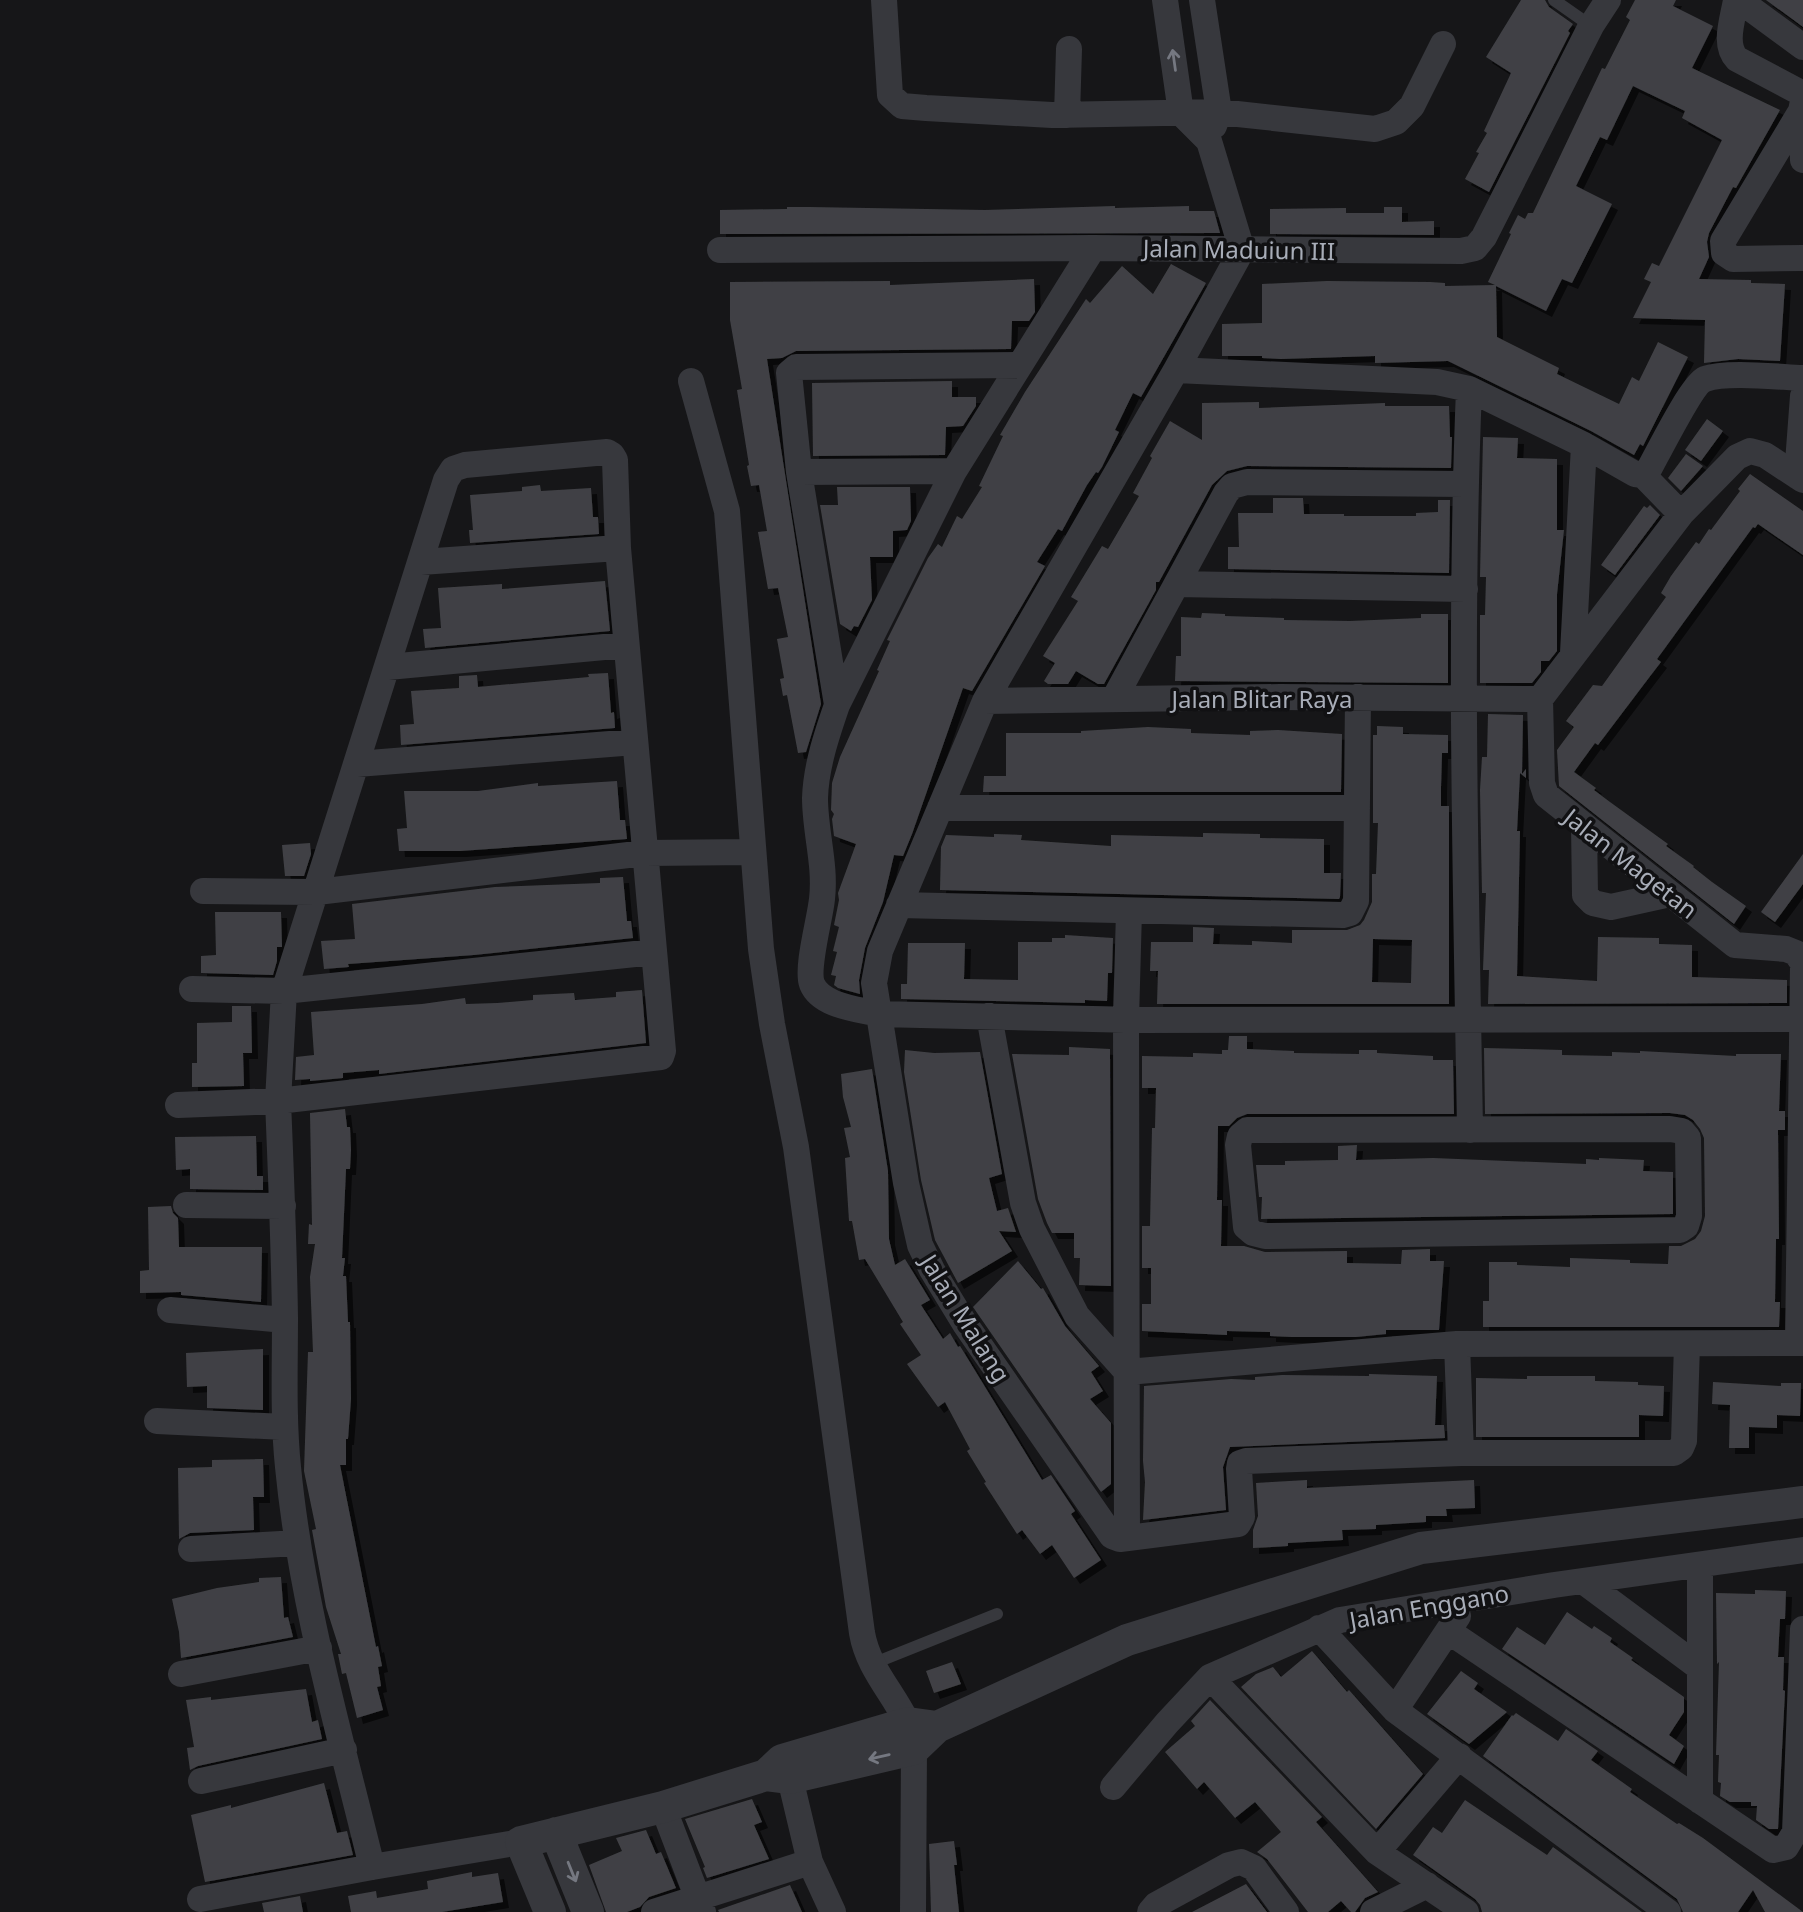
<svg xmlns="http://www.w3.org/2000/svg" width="1803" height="1912" font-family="'Noto Sans',sans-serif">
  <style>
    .building { fill: #404145; fill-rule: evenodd; filter: url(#shadow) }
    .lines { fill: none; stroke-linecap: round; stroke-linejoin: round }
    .service { stroke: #37383d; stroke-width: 12 }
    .minor { stroke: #37383d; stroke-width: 26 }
    .tertiary { stroke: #37383d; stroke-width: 32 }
    .oneway { stroke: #757881 }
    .labels { text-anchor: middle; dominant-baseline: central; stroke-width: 7; stroke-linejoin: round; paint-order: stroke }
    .street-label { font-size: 24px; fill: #a8adb8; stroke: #111113 }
  </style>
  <defs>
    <filter id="shadow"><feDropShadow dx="6" dy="6" stdDeviation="0" flood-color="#0009"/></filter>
  </defs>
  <rect width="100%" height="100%" fill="#161618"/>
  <path class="building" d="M1521 0H1545L1549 7 1573 24 1568 31 1570 33 1489 192 1465 179 1479 153 1476 152 1487 133 1484 131 1511 73 1486 57Z
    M1635 0H1676L1673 6 1713 26 1692 68 1780 110 1736 188 1733 187 1709 233 1707 242 1709 257 1699 279 1751 280V283L1785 284 1780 361 1738 359 1704 363 1705 320 1633 318 1651 282 1644 279 1652 263 1659 266 1722 140 1682 118 1685 111 1633 86 1607 140 1600 137 1576 186 1612 204 1572 283 1562 279 1546 311 1496 286 1497 337 1559 368 1557 374 1619 404 1632 377 1639 381 1658 342 1688 357 1643 446 1640 444 1634 455 1591 431 1448 361 1375 363V356L1281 359 1262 358V356H1222V324L1262 323V284L1327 281 1430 282 1445 283V286L1495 285 1488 282 1511 234 1509 233 1518 215 1525 219 1528 213H1533L1602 68 1605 69 1630 20 1626 17Z
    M1766 0H1803V27L1795 21Z
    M1115 206V208L1189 206V211H1214L1220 233 720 234V210L787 209V207H809L985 210Z
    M1384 207H1402V222L1434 221V235L1270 234V209L1346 208V213H1384Z
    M1171 264 1206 283 1141 397 1133 393 1115 430 1119 432 1102 467 1098 473 1096 472 1087 485 1062 531 1058 529 1037 562 1045 566 972 691 963 688 912 834 903 856 894 855 883 902 865 948 859 980 860 994 838 988 834 985 836 976 831 975 837 952 833 951 839 927 834 925 839 900 838 893 856 844 834 836 832 819 834 814 831 810 832 783 840 757 879 671 877 670 890 641 887 640 928 558 938 544 942 547 957 516 962 519 982 487 979 486 1003 436 1000 435 1025 392 1086 299 1090 303 1122 266 1153 294Z
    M1034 279 1035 312 1029 321H1012L1011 349 796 351 782 358 767 359 821 704 806 752 798 753 787 695 783 696 780 679 784 678 777 639 788 637 778 588 768 589 758 532 767 531 759 485 751 486 747 466 749 465 737 390 742 389 730 320V282L890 281V285Z
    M952 381V397H976V406L963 426 946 427 945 455 813 456 812 383Z
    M1259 402V408L1385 403V406H1449L1450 437H1452L1451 468 1247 466 1227 471 1212 485 1159 582H1156V590L1104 684H1098L1076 671 1068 684H1048L1044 681 1055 663 1043 656 1078 601 1071 597 1102 546 1108 549 1139 496 1133 493 1152 458 1150 456 1170 421 1202 440V403Z
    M1707 419 1723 431 1701 461 1685 450Z
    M1483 437 1518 438 1517 458 1557 459V530H1564L1557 594V651L1549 661H1541V672L1532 683H1480V615H1485L1486 577H1480Z
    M1686 454 1703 466 1681 491 1668 478Z
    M1750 474 1803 511V555L1758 524 1755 528 1753 527 1657 659 1661 662 1651 675 1598 745 1595 743 1574 772 1596 788 1594 790 1610 802 1668 844 1666 846 1694 866 1693 867 1712 882 1746 906 1734 924 1559 786 1557 750 1574 727 1566 721 1593 685 1602 686 1666 597 1661 593 1671 576 1696 542 1699 544 1709 529 1711 530 1740 491 1738 489Z
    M540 485 541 491 591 488 593 517H598L599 534 470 543 469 530H473L470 495 522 491V487Z
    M837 487H910L911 521 907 530 893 531V557H870L872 600 858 627 854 626 851 631 840 624 820 505H838Z
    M1273 498H1303L1304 514H1344V516H1416V513L1438 512V500H1450L1449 573 1228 569V547H1239L1238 513H1273Z
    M1650 505 1660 515 1615 575 1601 565 1644 506 1647 508Z
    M605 581 610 631 425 648 423 629 441 628 438 588 502 584V589Z
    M1202 613 1225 614V616L1284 618V620L1350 621 1421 618V614H1448V683L1175 681 1176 656H1181V617L1201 618Z
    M608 673 611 713 614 712 615 728 401 745 400 725 414 724 411 691 459 688V676L477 675 478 687 589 677 588 674Z
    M1488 714 1523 715 1522 774 1526 769V778L1520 773 1517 831H1520L1517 976 1597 981 1598 937 1659 938V944L1692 945V977L1787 980V1003L1488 1004 1489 970H1483L1486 893H1482L1480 790 1482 757H1487Z
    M1377 726 1403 727V734L1448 735V753H1442L1441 788V806H1449V1004H1157L1158 971H1150L1151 942H1193V927L1214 928 1213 944 1252 945V941L1292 943V930H1347L1360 925 1364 920 1372 902V874H1376L1378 823H1373V735H1377ZM1373 939 1412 940 1411 983 1372 982Z
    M1148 727 1191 729V733L1250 735V731L1278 730 1342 734 1341 792H983L984 776H1006V733H1081V731Z
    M617 781 620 820H625L627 839 460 851H399L397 829 407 828 404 791H478L538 783V786Z
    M1203 833 1260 834V838L1324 839V873H1341L1340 897 1339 899 940 890 941 847 946 835 994 837V834L1022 835 1021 840 1111 846V835L1203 837Z
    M310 843 311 854 304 876H285L282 845Z
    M1803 854V884L1775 922 1761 912Z
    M623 877 627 921H631L633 938 474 955 348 964 349 967 324 969 321 941 355 939 352 904 495 887 600 883V878Z
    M215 912H281L282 947H277V961L273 975 201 973V956L216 955Z
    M1065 935 1113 938 1112 973H1108L1107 1001 1085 1000V1003L901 999V984H907L908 943H965L964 979 1018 980V942H1052V938H1065Z
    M642 990 646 1043 379 1074V1070L343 1073V1078L310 1081V1079L295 1080 296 1057 314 1055 311 1012 422 1004 465 998 466 1004 497 1003 533 1000V995L574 993 575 1000 616 997V992Z
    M232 1006H251L252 1053H243L244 1086 192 1087V1063H197V1023L232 1022Z
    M1229 1036H1247V1049L1294 1051V1053L1359 1054V1050H1377V1053L1433 1056V1060H1453L1454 1114H1247L1237 1118 1229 1126H1218L1217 1200H1222L1221 1246H1244L1265 1252 1347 1251V1263L1401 1264 1402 1250 1430 1249V1261H1444L1439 1330H1386V1334L1356 1337H1292L1270 1336V1332L1227 1331V1335L1142 1331V1304H1151V1268H1142V1226H1150L1152 1128H1155L1156 1088H1142V1056L1193 1057V1053L1222 1054V1050H1228Z
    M1069 1047 1110 1049 1111 1286 1079 1285 1080 1258H1074V1233H1052L1047 1223 1038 1199 1012 1054 1069 1055Z
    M1484 1048 1562 1050V1055L1612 1056V1052L1640 1053V1051L1736 1056V1054H1781L1779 1111H1785V1130H1778L1779 1239H1776L1775 1302H1780L1779 1327H1483V1301H1489V1262H1517V1265L1570 1267V1258L1630 1260V1263L1668 1264 1669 1246H1681L1695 1239 1701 1231 1705 1216 1704 1138 1700 1129 1693 1120 1685 1115 1670 1113 1485 1114Z
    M905 1050 934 1053 980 1052 1002 1174 989 1178 997 1211 1008 1208 1016 1232 999 1231 1012 1251 958 1283 935 1240 921 1180 904 1072Z
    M872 1069 888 1171 889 1239 895 1265 905 1259 930 1300 921 1305 943 1339 950 1333 958 1347 960 1346 1042 1480 1051 1475 1075 1511 1071 1514 1101 1560 1074 1578 1052 1545 1040 1554 1022 1530 1017 1534 984 1483 986 1482 967 1451 970 1449 945 1402 938 1407 907 1364 921 1355 900 1324 903 1322 865 1259 859 1260 852 1221H849L845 1158 850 1157 844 1128 851 1127 843 1097 841 1074Z
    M345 1109 347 1127H350L351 1150 350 1169H346L342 1258H345L343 1276H346L348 1322H350L351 1399 348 1439H346V1465H340L376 1647 378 1646 382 1666 378 1667 381 1686 377 1687 383 1710 357 1718 346 1673 342 1674 338 1654H341L326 1607 312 1530 316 1529 304 1471 308 1352H313L310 1277 315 1244H308L309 1224 312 1225 310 1113Z
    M256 1136 257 1176H263V1190L190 1189V1169L176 1170 175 1137Z
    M1357 1145 1356 1160 1433 1158 1586 1164V1159L1599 1160V1158L1644 1160 1643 1171 1673 1172V1214L1261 1219 1262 1197H1259L1256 1165H1285V1161L1338 1160V1146Z
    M171 1206 173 1213 178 1218 179 1247H262L261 1302 181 1295V1292L140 1293V1271L149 1270 148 1207Z
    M1018 1261 1041 1289 1043 1288 1065 1326 1099 1366 1091 1372 1103 1391 1090 1399 1111 1423V1484L1101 1492 973 1307Z
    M263 1349V1410L207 1408V1386L187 1387 186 1353Z
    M1369 1374 1437 1376 1435 1425H1444L1445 1438 1230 1447 1223 1467 1226 1510 1143 1520 1145 1482 1143 1461 1144 1386 1231 1379 1255 1380V1377L1282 1375 1369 1376Z
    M1527 1376H1595V1381L1638 1382V1385L1664 1386 1663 1416 1639 1415V1437H1476V1378L1527 1379Z
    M1713 1382 1781 1386V1383H1801L1800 1416 1777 1415V1428L1749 1427V1448H1729L1730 1405 1712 1404Z
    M263 1459 264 1497H253L254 1530 190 1533 179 1539 178 1468 212 1467V1460Z
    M1307 1480V1488L1474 1480 1475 1508 1446 1509 1447 1516H1426V1522L1376 1525V1529L1342 1530 1343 1540 1288 1543V1546L1253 1548V1530L1258 1516 1256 1483Z
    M281 1577 284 1618 288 1617 293 1637 181 1658 179 1632 172 1599 217 1588 259 1582V1578Z
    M1755 1590 1786 1591 1785 1619H1780L1778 1657H1784L1783 1690 1785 1691 1778 1829H1769L1756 1820 1757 1806H1751V1802H1730L1720 1796 1721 1783 1718 1782 1719 1755H1716L1719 1662 1717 1664 1716 1593 1755 1594Z
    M1567 1612 1592 1629 1594 1626 1612 1638 1610 1642 1633 1658 1631 1660 1684 1697V1712L1669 1735 1684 1746 1674 1764 1502 1649 1517 1627 1545 1645Z
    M1312 1651 1347 1692 1349 1690 1423 1774 1376 1829 1241 1687 1256 1674 1273 1667 1281 1677Z
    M952 1662 961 1684 934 1693 926 1671Z
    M1461 1671 1478 1683 1474 1689 1507 1712 1469 1744 1427 1714Z
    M306 1689 312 1722 318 1720 322 1739 198 1766 190 1770 187 1748 194 1747 186 1700 211 1697V1700Z
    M1210 1700 1322 1817 1316 1822 1378 1892 1365 1898 1355 1912H1351L1341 1901 1328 1912H1308L1267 1859 1257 1852 1281 1832 1255 1802 1235 1818 1204 1782 1197 1789 1165 1752 1195 1726 1191 1721Z
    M1516 1713 1558 1741 1566 1729 1598 1751 1591 1760 1632 1789 1630 1792 1677 1824 1679 1823 1703 1838 1803 1912H1765L1753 1890 1738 1912H1683L1677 1899 1483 1756 1512 1715 1513 1716Z
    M324 1783 337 1833 347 1831 353 1855 205 1882 191 1815 231 1805V1808Z
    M752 1799 762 1822 754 1825 769 1859 707 1878 703 1868 705 1867 685 1819Z
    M1465 1800 1547 1855 1553 1847 1642 1912H1482L1480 1905 1475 1899 1413 1855 1433 1827 1442 1833Z
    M646 1830 656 1854 661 1852 676 1888 649 1897 640 1907 627 1912H606L589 1865 622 1851 616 1838Z
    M954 1841 957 1865H954L959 1912H931L929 1844Z
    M472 1872V1877L498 1873 503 1902 442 1912H351L348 1896 376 1891 377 1898 428 1889 427 1881Z
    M1246 1884 1267 1912H1192Z
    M790 1885 802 1912H719L718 1910Z
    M300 1896 303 1912H264L262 1903Z"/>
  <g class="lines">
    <path class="service" d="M1554 0 1591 26
      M872 1664 997 1614"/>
    <path class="minor" d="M884 0 890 95 902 106 926 108 1052 115 1219 112 1375 129 1396 122 1412 106 1443 44
      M1165 0 1181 113 1209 141 1242 250 1176 370 985 701 880 951 874 983 906 1183 920 1245 932 1270 965 1324 1112 1536 1120 1539 1238 1524 1242 1517 1239 1469 1240 1463 1246 1461 1461 1453H1674L1681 1448 1684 1441 1687 1344
      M1202 0 1219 112 1214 126
      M1736 0C1733 19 1723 45 1737 59L1803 94
      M1739 0 1803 47
      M1803 101 1801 111 1723 241 1724 253 1733 259 1803 258
      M1801 111 1803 160
      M1067 115 1069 49
      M1093 248 954 471 837 705C827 734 816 766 815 798 815 832 826 865 822 899 820 919 806 968 812 984 821 1006 858 1009 878 1014L1136 1020 1803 1019
      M720 250 1093 248 1461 251 1475 248 1484 237 1591 26 1608 0
      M1176 370 1437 382 1469 389 1584 445 1635 474 1643 475 1648 471C1657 455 1692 384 1705 379 1726 371 1778 377 1803 378
      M691 381 727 511 761 949 772 1024 796 1147 862 1633C868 1668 892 1691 907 1722 911 1730 912 1740 914 1749L913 1912
      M1469 389C1459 636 1466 883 1470 1130
      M799 472 954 471
      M1643 475 1681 514
      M1797 476 1803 396
      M421 562 618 548
      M1177 584 1465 589
      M1573 653 1584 445
      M388 667 626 645
      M1114 699 1226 493 1232 486 1247 482 1465 484
      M1540 699 1542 783 1546 795 1735 945 1786 949 1796 953 1803 963
      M1540 699 1681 514 1737 457 1750 451 1765 455 1803 480
      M985 701 1280 697 1540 699
      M837 705 799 472 789 373 796 367 1020 365
      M357 764 635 742
      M940 808H1357
      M1584 825 1585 895 1593 903 1611 907 1670 894
      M203 891 317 892 645 853 752 852
      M899 905 1343 915 1350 913 1356 901 1358 697
      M192 989 284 991 654 952
      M989 1016 1023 1203 1032 1229 1077 1316 1127 1372 1457 1344 1803 1343
      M178 1105 278 1101 284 991 446 480 453 469 465 465 607 452 612 455 615 460 618 548 663 1051 661 1057 278 1101C281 1173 284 1246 285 1318 285 1368 283 1418 288 1467 301 1602 340 1735 372 1867
      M1670 1129 1682 1131 1688 1138 1689 1216 1686 1226 1680 1230 1265 1236 1253 1233 1246 1227 1238 1145 1240 1136 1247 1130Z
      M186 1205 283 1206
      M170 1310 285 1320
      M1798 1343 1803 966
      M1457 1344 1461 1453
      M157 1421 285 1427
      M1127 1538 1126 1020 1129 911
      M191 1549 298 1543
      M1583 1581 1700 1668
      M1319 1628 1395 1710 1668 1912
      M1448 1631 1773 1850 1786 1847 1795 1832 1803 1629
      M181 1674 319 1648
      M1210 1677 1377 1852 1466 1912
      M1395 1710 1458 1616
      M782 1762 790 1778 810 1862 833 1912
      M201 1781 344 1750
      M1113 1787 1167 1723 1210 1677 1340 1620 1554 1585 1803 1550
      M1700 1801V1565
      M663 1807 703 1912
      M1377 1852 1459 1756
      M200 1899 372 1867 521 1842
      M654 1912 810 1862
      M1150 1912 1156 1905 1229 1865 1241 1862 1254 1868 1286 1912
      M1373 1912 1427 1885"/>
    <path class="tertiary" d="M766 1775 790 1778 914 1749 937 1727 1127 1640 1421 1548 1803 1502
      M556 1833 588 1912
      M550 1912 521 1842 663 1807 766 1775 782 1760 908 1723 937 1727"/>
  </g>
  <defs><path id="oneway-shaft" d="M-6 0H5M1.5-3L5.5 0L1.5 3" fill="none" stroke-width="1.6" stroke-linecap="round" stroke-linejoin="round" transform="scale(1.75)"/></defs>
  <g class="oneway">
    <use href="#oneway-shaft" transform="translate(1174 60) rotate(-98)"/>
    <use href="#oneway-shaft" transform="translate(879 1757) rotate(167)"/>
    <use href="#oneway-shaft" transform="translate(572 1872) rotate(68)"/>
  </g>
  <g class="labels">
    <g class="street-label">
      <text transform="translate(1239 249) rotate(1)">Jalan Maduiun III</text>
      <text x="1262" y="698">Jalan Blitar Raya</text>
      <text transform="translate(1631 863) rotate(38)">Jalan Magetan</text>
      <text transform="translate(966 1318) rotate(58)">Jalan Malang</text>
      <text transform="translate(1429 1606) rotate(-10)">Jalan Enggano</text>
    </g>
  </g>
</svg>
